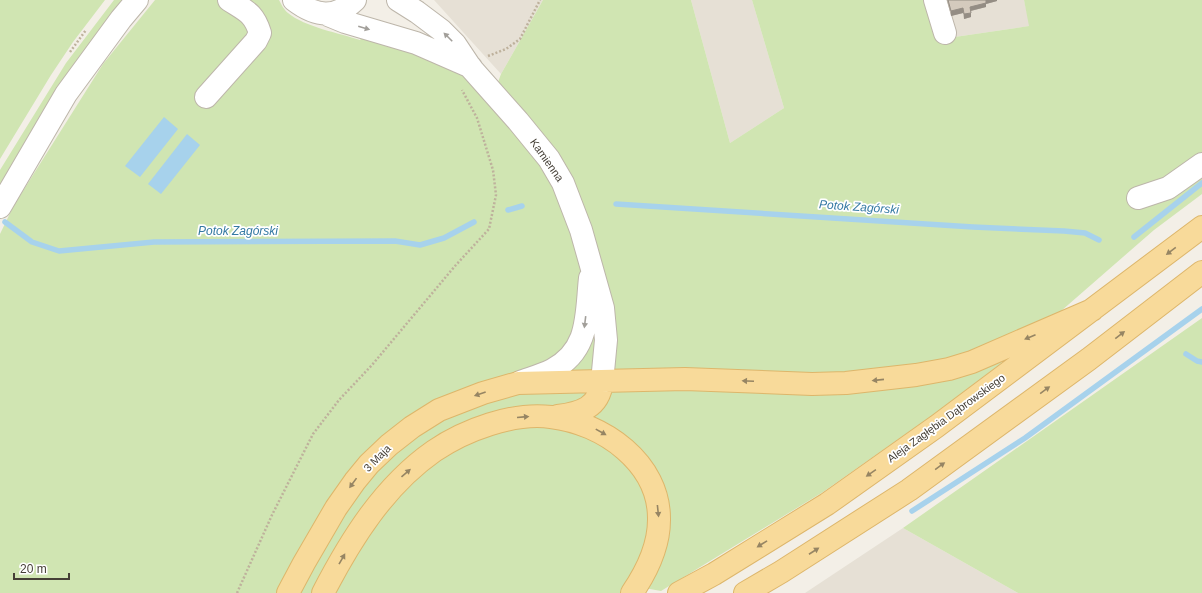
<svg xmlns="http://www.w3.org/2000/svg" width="1202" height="593" font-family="Helvetica,sans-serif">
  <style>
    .residential { fill: #e6e0d5 }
    .green { fill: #d0e5b2 }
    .water { fill: #a7d2ec }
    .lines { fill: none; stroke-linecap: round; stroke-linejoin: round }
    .stream { stroke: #a7d2ec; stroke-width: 5.5 }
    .minor-casing { stroke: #bdb6aa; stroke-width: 24 }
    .major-casing { stroke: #ddb66b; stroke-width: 24 }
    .path { stroke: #beb19c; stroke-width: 2.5; stroke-dasharray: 2 2; stroke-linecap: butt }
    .minor { stroke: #fff; stroke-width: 22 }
    .major { stroke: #f8da9a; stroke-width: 22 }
    .wall { fill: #b6aea3 }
    .shaded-wall { fill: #948d84 }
    .building { fill: #d4cabd; stroke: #948d84 }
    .oneway { fill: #a29f9a }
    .oneway2 { fill: #968563 }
    .labels { text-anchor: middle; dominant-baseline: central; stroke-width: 3.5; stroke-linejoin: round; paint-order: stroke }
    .street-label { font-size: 11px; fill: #453f36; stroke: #fff }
    .water-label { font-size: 12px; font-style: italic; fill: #3479a3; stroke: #fff }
  </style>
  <rect width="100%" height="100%" fill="#f3efe7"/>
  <path class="residential" d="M434 0H543L501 74Z
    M691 0H752L784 108 730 143Z
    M929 0H1024L1030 26 941 39Z
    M903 528 1018 593H805Z"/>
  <path class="green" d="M0 0H105L73 42 51 75 0 159Z
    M114 0H124L0 186V170L66 63Z
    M155 0H279C281 4 284 10 288 13 305 27 339 33 360 40L363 36 400 46 454 69 493 96 501 74 543 0H691L730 143 784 108 752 0H929L941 39 1029 26 1024 0H1202V194L1154 230 999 365 930 417 823 492 661 591 633 586 622 593H0V234L14 205 103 64Z
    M1202 318V593H1018L903 528Z"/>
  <path class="water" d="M164 117 178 129 140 177 125 166Z
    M187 134 200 145 161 194 148 184Z"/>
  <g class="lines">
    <path class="stream" d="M616 204 973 227 1064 231 1085 233 1099 240
      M508 210 522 206
      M5 222 32 242 59 251 154 242 395 241 420 245 444 238 474 222
      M1134 237 1202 183
      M1186 354 1197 361 1202 362
      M912 511 1025 438 1202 309"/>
    <g class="minor-casing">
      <path id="minor" d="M294 0C316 17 335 19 355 0
        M398 0 417 12 441 30 455 44 471 68 518 121 549 159 563 183 581 230 603 308 606 340 602 382
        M935 0 945 33
        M328 15 345 22 416 43 471 67
        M206 97 256 41 260 33C254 13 246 11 229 0
        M1138 198 1168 188 1202 164
        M0 207 66 94 121 19 137 0
        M520 382C531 378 542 375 552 370 590 350 586 315 590 278"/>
    </g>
    <g class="major-casing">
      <path id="major" d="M558 416C580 413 599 408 602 382
        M288 593 304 563 336 508 355 481 369 464 389 445 412 427 439 410 483 393 518 383 685 379 812 384 846 383 916 375 949 369 972 362 1092 310
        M323 593C351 539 384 486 434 451 465 430 513 412 551 417 603 423 660 463 659 520 659 547 647 571 632 593
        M679 593 714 574 827 504 937 426 1202 227
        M745 593 781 572 909 490 1089 359 1202 272"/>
    </g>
    <path class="path" d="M70 52 86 30
      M488 56 506 49 520 39 540 0
      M237 593 272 515 313 434 339 400 372 365 455 266 489 229 496 195 493 170 477 118 462 90"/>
    <use href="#minor" class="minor"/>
    <use href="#major" class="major"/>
  </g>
  <path class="wall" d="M947 0H997V1L986 4V7L971 11V17L964 19 963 13 951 16Z"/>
  <path class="shaded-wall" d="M985 0H997V1L986 4V7L970 11V7Z
    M963 8V13L951 16V11Z
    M971 13V17L964 19V14Z"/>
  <path class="building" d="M948 0H986V3L970 7 971 13 964 14 963 8 951 11Z"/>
  <defs><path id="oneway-solid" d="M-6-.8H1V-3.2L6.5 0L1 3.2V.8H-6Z"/></defs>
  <g class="oneway">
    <use href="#oneway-solid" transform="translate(364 28) rotate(16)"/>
    <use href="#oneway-solid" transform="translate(448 37) rotate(-135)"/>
    <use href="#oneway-solid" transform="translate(585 322) rotate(97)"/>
  </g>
  <g class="oneway2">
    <use href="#oneway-solid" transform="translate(1171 251) rotate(143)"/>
    <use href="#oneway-solid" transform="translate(1120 335) rotate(-38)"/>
    <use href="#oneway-solid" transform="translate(1030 337) rotate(157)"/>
    <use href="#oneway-solid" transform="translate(878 380) rotate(174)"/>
    <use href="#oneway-solid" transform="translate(748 381) rotate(-178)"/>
    <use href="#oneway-solid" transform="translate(1045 390) rotate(-36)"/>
    <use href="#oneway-solid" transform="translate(480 394) rotate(161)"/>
    <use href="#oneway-solid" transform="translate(523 417) rotate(-5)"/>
    <use href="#oneway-solid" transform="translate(601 432) rotate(29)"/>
    <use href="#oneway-solid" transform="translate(940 466) rotate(-36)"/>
    <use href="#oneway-solid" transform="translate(406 473) rotate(-41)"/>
    <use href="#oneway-solid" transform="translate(871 473) rotate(145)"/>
    <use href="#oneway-solid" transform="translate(353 483) rotate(126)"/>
    <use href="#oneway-solid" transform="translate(658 511) rotate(84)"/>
    <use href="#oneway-solid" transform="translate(762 544) rotate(148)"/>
    <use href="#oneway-solid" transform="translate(814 551) rotate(-33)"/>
    <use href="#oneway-solid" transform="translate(342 559) rotate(-60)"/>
  </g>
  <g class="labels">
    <g class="street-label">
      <text transform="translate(547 160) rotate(55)">Kamienna</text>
      <text transform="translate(946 418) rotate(-36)">Aleja Zagłębia Dąbrowskiego</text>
      <text transform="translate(377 458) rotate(-45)">3 Maja</text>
    </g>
    <g class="water-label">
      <text transform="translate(859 207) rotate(4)">Potok Zagórski</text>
      <text x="238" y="231">Potok Zagórski</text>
    </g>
  </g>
  <path d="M14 573v6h55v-6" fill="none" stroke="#453f36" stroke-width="2"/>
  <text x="20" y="573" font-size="12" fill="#453f36" stroke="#ffffff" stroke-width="3" paint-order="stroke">20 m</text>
</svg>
